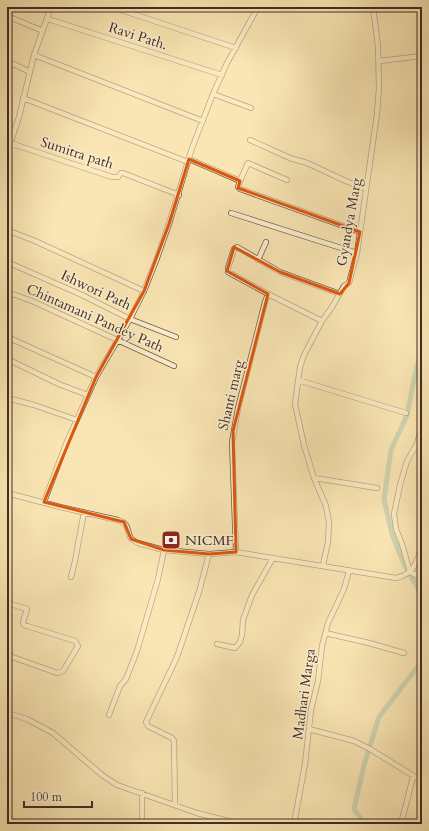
<svg xmlns="http://www.w3.org/2000/svg" width="429" height="831" font-family="Cardo,serif">
  <style>
    .lines { fill: none; stroke-linecap: round; stroke-linejoin: round }
    .canal { stroke: #9ebfaf; stroke-width: 5 }
    .minor-casing { stroke: #6e5b4a; stroke-width: 6 }
    .minor { stroke: #fcefce; stroke-width: 4.5 }
    .marked { fill: none; stroke: #e0570d; stroke-width: 3; stroke-linejoin: round }
    .labels { text-anchor: middle; dominant-baseline: central; stroke-width: 3; stroke-linejoin: round; paint-order: stroke }
    .street-label { font-size: 14px; fill: #402d26; stroke: #fcefce }
    .poi-label { font-size: 14px; fill: #402d26; stroke: #fcefce; text-anchor: start }
  </style>
  <rect width="100%" height="100%" fill="#fae6b4"/>
  <filter id="stains"><feTurbulence type="fractalNoise" baseFrequency=".005" numOctaves="4"/><feColorMatrix values="0 0 0 0 .2 0 0 0 0 .09 0 0 0 0 .02 0 0 0 .5 -.17"/></filter>
  <radialGradient id="worn" r=".72"><stop offset=".6" stop-color="#630" stop-opacity="0"/><stop offset="1" stop-color="#630" stop-opacity=".3"/></radialGradient>
  <g class="lines">
    <path class="canal" d="M422 348 415 375 407 415 391 450 384 499 392 534 404 564 422 595
      M365 824 354 809 364 765 379 717 422 661"/>
    <g class="minor-casing">
      <path id="minor" d="M112 7 236 48
        M7 16 43 31
        M48 19 222 75
        M34 55 203 121
        M7 61 30 72
        M379 61 422 56
        M213 94 251 108
        M23 98 188 162
        M7 128 14 132
        M250 140 290 158 307 163 348 182 366 189
        M10 143 112 177H118L121 173H123L179 195
        M7 153 19 117 34 55 51 7
        M189 159 240 181 238 187 240 189 360 232
        M240 181 248 163 287 180
        M231 213 357 253
        M7 230 35 241 144 291
        M258 260 266 242
        M7 262 82 295 130 319 176 337
        M7 292 32 301 174 366
        M322 321 268 294 228 272V268L234 249 237 247 280 272 340 294
        M7 337 96 377
        M7 359 61 385 88 395
        M298 380 406 413
        M7 398 34 405 77 420
        M314 478 377 488
        M7 493 60 507 118 520C130 524 126 529 131 539L138 543 164 550 209 554 236 552 396 578C414 574 416 563 422 547
        M44 502 66 444 96 377 130 319 144 291 156 261 169 224 192 148 213 94 227 63 258 7
        M236 552 232 442 238 408 265 302 268 294
        M323 565 328 542 329 522 326 506 314 478 304 445 295 404 300 367 304 355 322 321 332 307 344 286 349 283 357 253 377 114 379 88 378 46 373 7
        M410 572 402 544 396 529 394 514 400 485 407 461 417 444 422 424
        M410 572 422 578
        M71 577 75 561 84 512
        M7 603 27 609 23 622 24 625 75 641 78 646 63 671 57 673 7 655
        M325 633 369 643 404 653
        M217 644 235 648 240 642 242 635 243 620 252 595 273 558
        M7 713 27 719 53 733 102 775 117 785 197 813 240 824
        M109 715 120 686 126 679 137 651 158 579 164 550
        M309 729 354 741 370 749 422 781
        M142 793V824
        M175 805 174 741 172 738 148 726 146 722 177 657 199 592 209 554
        M294 824 305 764 311 710 318 681 322 646 328 623 344 589 349 571
        M401 824 413 777"/>
    </g>
    <use href="#minor" class="minor"/>
  </g>
  <path d="M0 0H429V831H0ZM189 159 240 181 238 188 360 232 349 283 340 294 280 272 234 247 227 271 268 294 233 431 236 552 209 554 164 550 131 539 124 522 44 502 96 377 144 291 169 224Z" fill="#fae6b4" fill-opacity=".55" fill-rule="evenodd"/>
  <path class="marked" d="M189 159 240 181 238 188 360 232 349 283 340 294 280 272 234 247 227 271 268 294 233 431 236 552 209 554 164 550 131 539 124 522 44 502 96 377 144 291 169 224Z"/>
  <defs>
    <g id="bank-square" transform="scale(1)"><rect x="-9" y="-9" width="18" height="18" rx="4" fill="#8f2418" stroke="#fcefce"/><path d="M-6-4H6V4H-6ZM0-2.3a2.3 2.3 0 1 0 0 4.6a2.3 2.3 0 1 0 0-4.6Z" fill="#fff"/></g>
  </defs>
  <g fill-rule="evenodd">
    <use href="#bank-square" x="171" y="540"/>
  </g>
  <g class="labels">
    <g class="street-label">
      <text transform="translate(138 36) rotate(18)">Ravi Path.</text>
      <text transform="translate(77 153) rotate(18)">Sumitra path</text>
      <text transform="translate(349 222) rotate(-80)">Gyandya Marg</text>
      <text transform="translate(96 290) rotate(25)">Ishwori Path</text>
      <text transform="translate(95 318) rotate(24)">Chintamani Pandey Path</text>
      <text transform="translate(231 395) rotate(-77)">Shanti marg</text>
      <text transform="translate(304 694) rotate(-82)">Madhari Marga</text>
    </g>
    <g class="poi-label">
      <text x="185" y="540">NICMF</text>
    </g>
  </g>
  <rect width="429" height="831" fill="none" stroke="#fae6b4" stroke-width="24"/>
  <rect x="8" y="8" width="413" height="815" fill="none" stroke="#402d26" stroke-width="2"/>
  <rect x="12" y="12" width="405" height="807" fill="none" stroke="#402d26"/>
  <path d="M24 801v6h68v-6" fill="none" stroke="#402d26" stroke-width="2"/>
  <text x="30" y="801" font-size="12" fill="#402d26" stroke="#fcefce" stroke-width="3" paint-order="stroke">100 m</text>
  <rect width="100%" height="100%" filter="url(#stains)"/>
  <rect width="100%" height="100%" fill="url(#worn)"/>
</svg>
